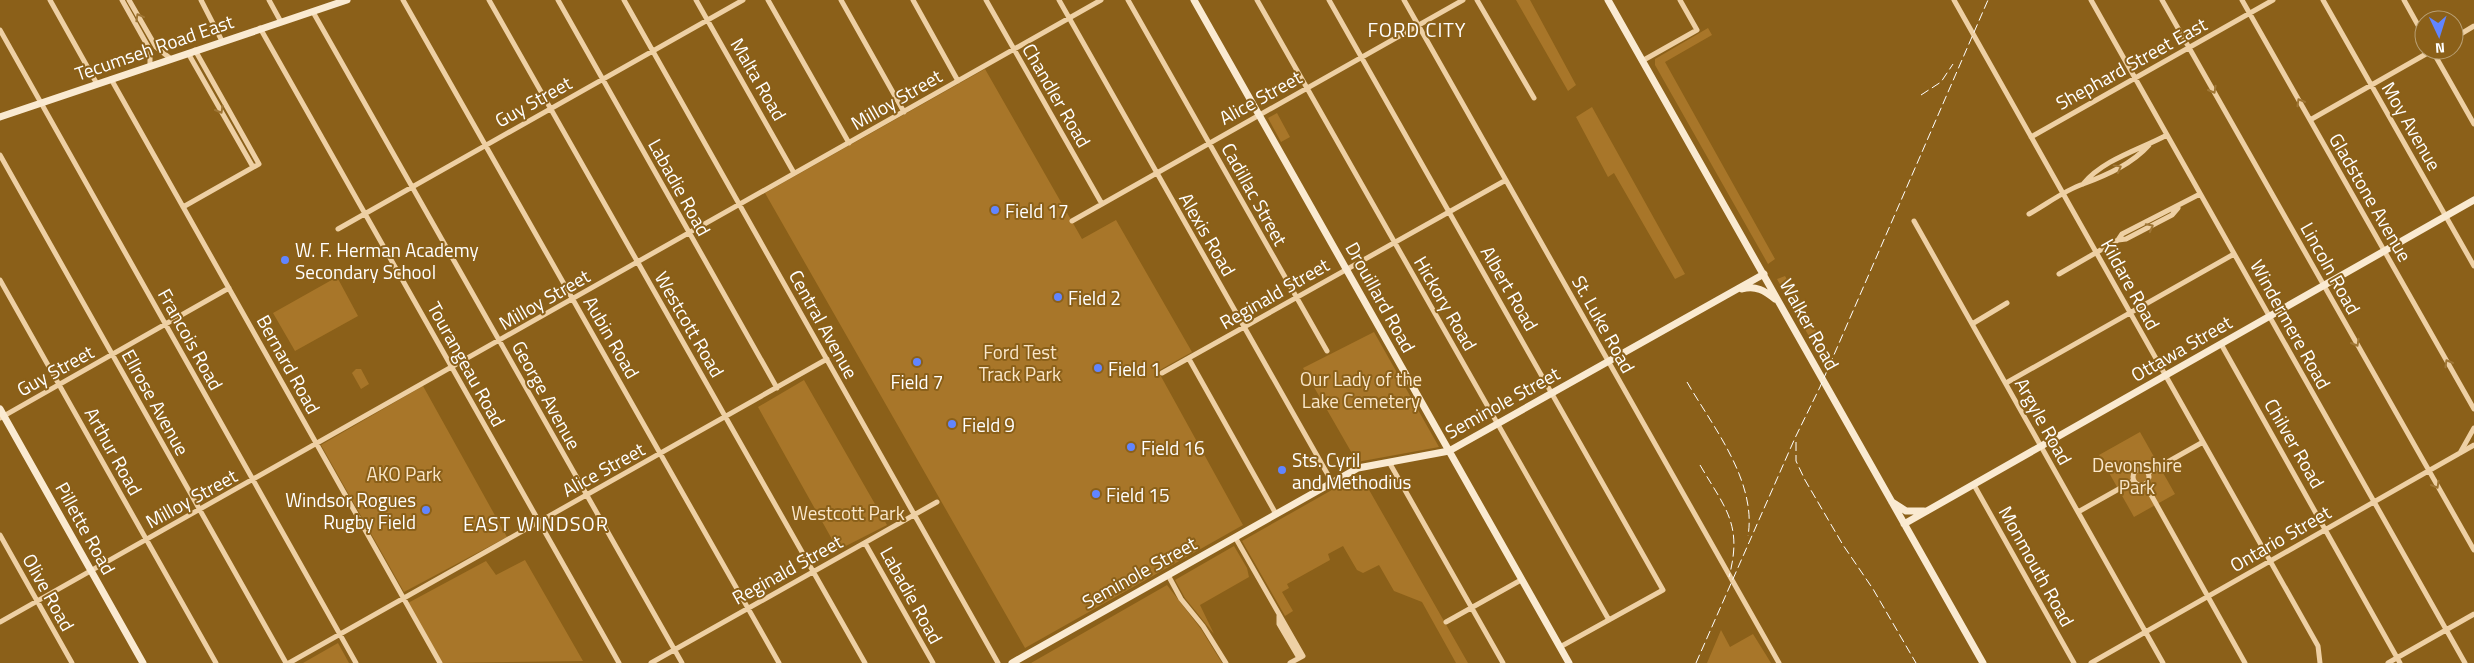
<svg xmlns="http://www.w3.org/2000/svg" width="2474" height="663" font-family="'Titillium Web',sans-serif">
  <style>
    .green { fill: #a87629 }
    .lines { fill: none; stroke-linecap: round; stroke-linejoin: round }
    .street { stroke: #eed0a4; stroke-width: 5 }
    .secondary { stroke: #faead1; stroke-width: 7 }
    .rail { stroke: #fff; stroke-width: 1; stroke-dasharray: 9 4; stroke-linecap: butt }
    .oneway { stroke: #9f7635 }
    .poi-dot { fill: #6185ff; stroke: #8b6019; stroke-width: 2 }
    .labels { text-anchor: middle; dominant-baseline: central; stroke-width: 4; stroke-linejoin: round; paint-order: stroke }
    .street-label { font-size: 19px; fill: #fff; stroke: #8b6019 }
    .poi-label { font-size: 19px; fill: #fff; stroke: #8b6019; text-anchor: start }
    .park-label { font-size: 19px; fill: #fae7ca; stroke: #8b6019 }
    .neighbourhood-label { font-size: 20px; letter-spacing: 1px; fill: #fff; stroke: #8b6019 }
  </style>
  <rect width="100%" height="100%" fill="#8b6019"/>
  <path class="green" d="M1516 0H1530L1576 85 1568 91Z
    M1708 28 1712 35 1665 62 1775 259 1768 264 1655 65V59Z
    M985 69 1082 239 1116 220 1192 352 1158 371 1243 525 1025 648 765 193Z
    M1592 107 1685 274 1675 279 1614 173 1608 177 1576 117Z
    M1277 113 1290 137 1281 142 1268 118Z
    M1785 276 1825 347 1821 358 1777 279Z
    M337 277 358 316 295 351 273 313Z
    M1374 332 1439 447 1357 462 1303 368Z
    M356 369H361L369 384 361 389 352 373Z
    M804 380 887 525 838 550 758 407Z
    M423 386 507 537 404 592 321 445Z
    M2140 432 2175 494 2134 517 2099 455Z
    M1360 474 1468 663H1456L1422 602 1394 591 1379 565 1363 573 1357 570 1343 546 1328 554 1330 560 1287 584 1289 588 1282 592 1293 611 1285 616 1242 541Z
    M1234 546 1247 568 1249 577 1200 605 1214 634 1185 598 1175 580Z
    M525 560 583 661 442 663 408 603 486 561 496 575Z
    M1167 585 1201 629 1222 663H1031Z
    M1721 630 1730 647 1753 634 1771 663H1707Z
    M338 643 349 663H303Z"/>
  <g class="lines">
    <path class="street" d="M50 0 97 84
      M122 0 150 50V66
      M129 0 156 47 171 59
      M201 0 222 41
      M269 0 281 22
      M403 0 779 663
      M489 0 865 663
      M558 0 777 388
      M624 0 998 663
      M696 0 794 173
      M768 0 849 143
      M841 0 904 112
      M913 0 958 81
      M986 0 1102 204
      M1059 0 1332 482
      M1128 0 1327 351
      M1257 0 1609 620
      M1329 0 1663 590 1560 647
      M1404 0 1779 663
      M1477 0 1534 98
      M1954 0 2318 646 2320 663
      M2091 0 2465 663
      M2162 0 2474 550
      M2242 0 2474 409
      M2323 0 2474 266
      M2404 0 2424 36
      M313 12 682 663
      M260 28 619 663
      M0 30 356 663
      M2454 38 2474 26
      M2432 50 2474 124
      M188 53 253 167
      M1642 61 1697 30 1680 0
      M111 79 440 663
      M2310 120 2433 50
      M2031 137 2273 0
      M0 155 286 663
      M2083 184C2104 159 2139 150 2167 135
      M183 207 259 164 195 50
      M2029 214C2047 204 2065 190 2083 184 2107 175 2132 164 2149 145
      M1072 221 1463 0
      M1914 221 2163 663
      M338 229 743 0
      M2118 240 2126 239 2172 215 2178 208
      M2059 274 2118 240 2122 234 2200 194
      M0 280 216 663
      M1972 324 2007 303
      M2221 344 2400 663
      M1189 359 1276 514
      M1162 373 1506 180
      M2006 383 2234 254
      M0 418 229 288
      M2460 453 2474 428
      M1389 462 1503 663
      M2133 477a8 8 0 1 1 16 0a8 8 0 1 1-16 0Z
      M2148 473 2203 442
      M2145 484 2245 663
      M1974 485 2074 663
      M2078 512 2133 481
      M0 535 72 663
      M1235 537 1303 656 1290 663
      M865 543 933 663
      M1168 575 1181 599 1203 626 1226 663
      M1279 616V624L1299 658
      M0 622 1101 0
      M1446 622 1521 580
      M289 663 827 359
      M651 663 937 502
      M2091 663 2474 445
      M2388 663 2474 614"/>
    <path class="secondary" d="M1194 0 1569 663
      M1608 0 1983 663
      M0 117 347 0
      M1742 289C1756 285 1765 291 1775 299
      M0 409 143 663
      M1892 502 1906 511H1924
      M1904 524 2474 200
      M1012 663 1358 468 1449 451 1764 274"/>
    <path class="rail" d="M1921 95 1941 82 1953 64
      M1687 382C1713 427 1757 481 1748 536
      M1796 442V461L1805 480 1843 545 1873 589 1916 663
      M1700 465C1725 508 1743 524 1729 577
      M1696 663 1795 438 1820 387 1988 0"/>
  </g>
  <defs><path id="oneway-chevron" d="M-2-3.5L2.5 0L-2 3.5" fill="none" stroke-width="1.6" stroke-linecap="round" stroke-linejoin="round" transform="scale(1.25)"/></defs>
  <g class="oneway">
    <use href="#oneway-chevron" transform="translate(139 17) rotate(-119)"/>
    <use href="#oneway-chevron" transform="translate(2213 90) rotate(60)"/>
    <use href="#oneway-chevron" transform="translate(2300 102) rotate(-120)"/>
    <use href="#oneway-chevron" transform="translate(220 110) rotate(60)"/>
    <use href="#oneway-chevron" transform="translate(2118 168) rotate(-29)"/>
    <use href="#oneway-chevron" transform="translate(2150 227) rotate(-28)"/>
    <use href="#oneway-chevron" transform="translate(2356 343) rotate(60)"/>
    <use href="#oneway-chevron" transform="translate(2448 363) rotate(-120)"/>
    <use href="#oneway-chevron" transform="translate(2436 485) rotate(60)"/>
  </g>
  <g class="poi-dot">
    <circle cx="995" cy="210" r="5"/>
    <circle cx="285" cy="260" r="5"/>
    <circle cx="1058" cy="297" r="5"/>
    <circle cx="917" cy="362" r="5"/>
    <circle cx="1098" cy="368" r="5"/>
    <circle cx="952" cy="424" r="5"/>
    <circle cx="1131" cy="447" r="5"/>
    <circle cx="1282" cy="470" r="5"/>
    <circle cx="1096" cy="494" r="5"/>
    <circle cx="426" cy="510" r="5"/>
  </g>
  <g class="labels">
    <g class="street-label">
      <text transform="translate(154 47) rotate(-19)">Tecumseh Road East</text>
      <text transform="translate(2131 63) rotate(-29)">Shephard Street East</text>
      <text transform="translate(759 79) rotate(60)">Malta Road</text>
      <text transform="translate(1057 95) rotate(60)">Chandler Road</text>
      <text transform="translate(1260 97) rotate(-29)">Alice Street</text>
      <text transform="translate(896 99) rotate(-30)">Milloy Street</text>
      <text transform="translate(533 101) rotate(-29)">Guy Street</text>
      <text transform="translate(2412 126) rotate(60)">Moy Avenue</text>
      <text transform="translate(680 187) rotate(61)">Labadie Road</text>
      <text transform="translate(1255 194) rotate(61)">Cadillac Street</text>
      <text transform="translate(2371 197) rotate(60)">Gladstone Avenue</text>
      <text transform="translate(1208 234) rotate(60)">Alexis Road</text>
      <text transform="translate(2331 268) rotate(61)">Lincoln Road</text>
      <text transform="translate(2131 284) rotate(61)">Kildare Road</text>
      <text transform="translate(1510 288) rotate(60)">Albert Road</text>
      <text transform="translate(1274 293) rotate(-30)">Reginald Street</text>
      <text transform="translate(1381 297) rotate(61)">Drouillard Road</text>
      <text transform="translate(544 299) rotate(-30)">Milloy Street</text>
      <text transform="translate(1446 303) rotate(60)">Hickory Road</text>
      <text transform="translate(690 324) rotate(60)">Westcott Road</text>
      <text transform="translate(824 324) rotate(61)">Central Avenue</text>
      <text transform="translate(1604 324) rotate(61)">St. Luke Road</text>
      <text transform="translate(1810 324) rotate(61)">Walker Road</text>
      <text transform="translate(2291 324) rotate(61)">Windermere Road</text>
      <text transform="translate(612 337) rotate(60)">Aubin Road</text>
      <text transform="translate(191 339) rotate(61)">Francois Road</text>
      <text transform="translate(2181 348) rotate(-30)">Ottawa Street</text>
      <text transform="translate(289 364) rotate(61)">Bernard Road</text>
      <text transform="translate(467 364) rotate(61)">Tourangeau Road</text>
      <text transform="translate(55 370) rotate(-29)">Guy Street</text>
      <text transform="translate(547 395) rotate(61)">George Avenue</text>
      <text transform="translate(156 402) rotate(61)">Ellrose Avenue</text>
      <text transform="translate(1502 402) rotate(-29)">Seminole Street</text>
      <text transform="translate(2044 421) rotate(61)">Argyle Road</text>
      <text transform="translate(2295 443) rotate(60)">Chilver Road</text>
      <text transform="translate(114 451) rotate(61)">Arthur Road</text>
      <text transform="translate(603 469) rotate(-29)">Alice Street</text>
      <text transform="translate(191 498) rotate(-29)">Milloy Street</text>
      <text transform="translate(86 528) rotate(61)">Pillette Road</text>
      <text transform="translate(2280 538) rotate(-30)">Ontario Street</text>
      <text transform="translate(2037 566) rotate(61)">Monmouth Road</text>
      <text transform="translate(787 569) rotate(-29)">Reginald Street</text>
      <text transform="translate(1139 572) rotate(-29)">Seminole Street</text>
      <text transform="translate(49 592) rotate(61)">Olive Road</text>
      <text transform="translate(912 595) rotate(61)">Labadie Road</text>
    </g>
    <g class="poi-label">
      <text x="1005" y="210">Field 17</text>
      <text x="295" y="249">W. F. Herman Academy<tspan x="295" dy="22">Secondary School</tspan></text>
      <text x="1068" y="297">Field 2</text>
      <text x="1108" y="368">Field 1</text>
      <text x="917" y="381" text-anchor="middle">Field 7</text>
      <text x="962" y="424">Field 9</text>
      <text x="1141" y="447">Field 16</text>
      <text x="1292" y="459">Sts. Cyril<tspan x="1292" dy="22">and Methodius</tspan></text>
      <text x="1106" y="494">Field 15</text>
      <text x="416" y="499" text-anchor="end">Windsor Rogues<tspan x="416" dy="22">Rugby Field</tspan></text>
    </g>
    <g class="park-label">
      <text x="1020" y="351">Ford Test<tspan x="1020" dy="22">Track Park</tspan></text>
      <text x="1361" y="378">Our Lady of the<tspan x="1361" dy="22">Lake Cemetery</tspan></text>
      <text x="2137" y="464">Devonshire<tspan x="2137" dy="22">Park</tspan></text>
      <text x="404" y="473">AKO Park</text>
      <text x="848" y="512">Westcott Park</text>
    </g>
    <g class="neighbourhood-label">
      <text x="1417" y="29">FORD CITY</text>
      <text x="536" y="523">EAST WINDSOR</text>
    </g>
  </g>
  <g transform="translate(2439 35) rotate(176)"><circle r="24" fill="#8b6019" stroke="#b9a075"/>
  <path d="M0-4L9 19L0 12L-9 19Z" fill="#6185ff"/>
  <text y="-8" font-size="14" font-weight="bold" text-anchor="middle" fill="#ffffff">N</text>
  </g>
</svg>
